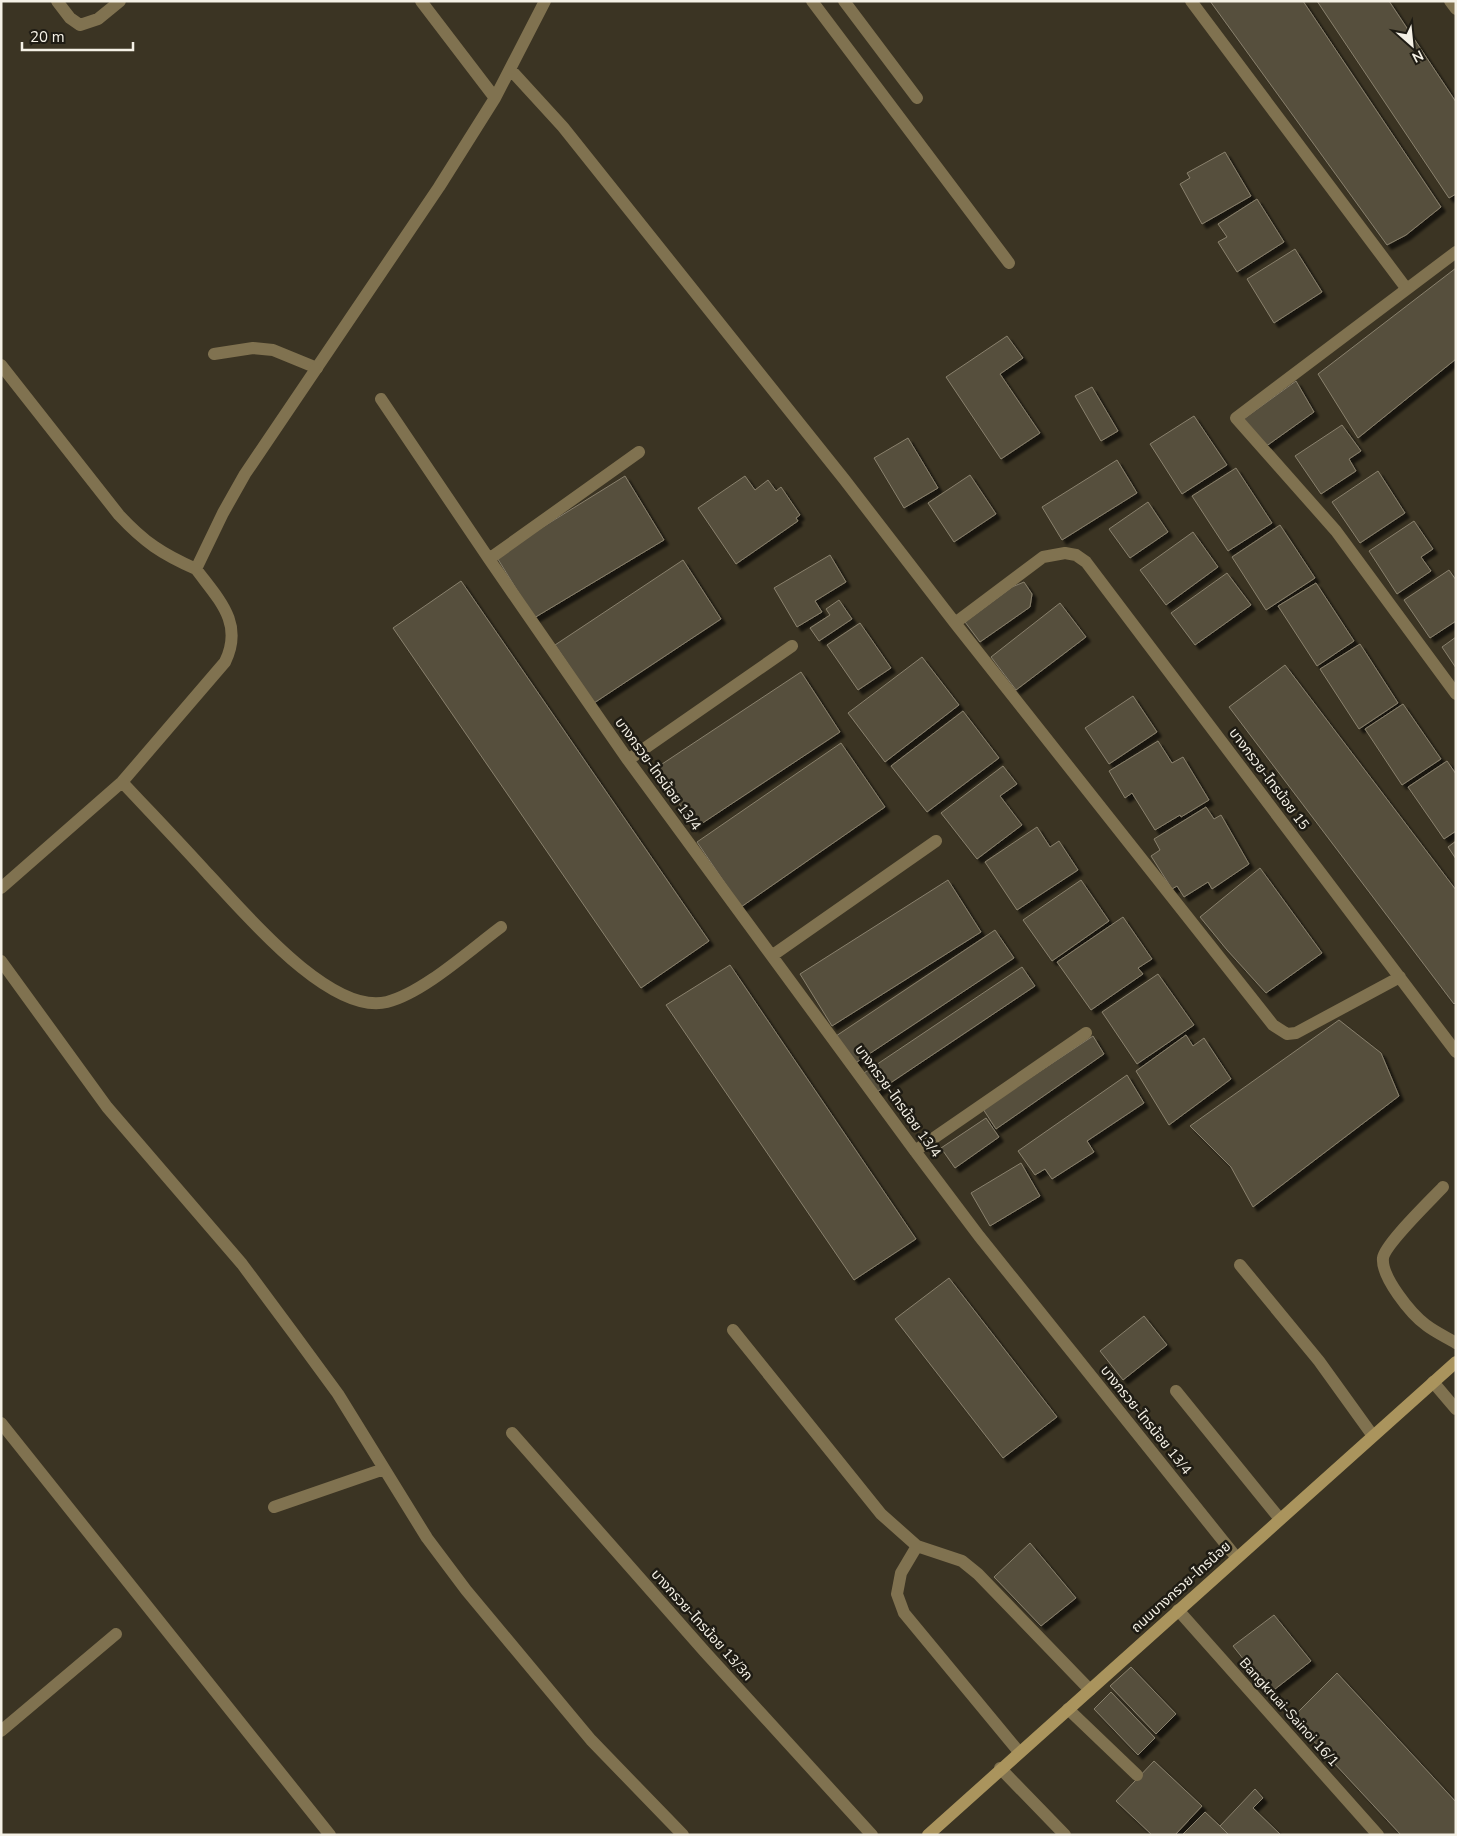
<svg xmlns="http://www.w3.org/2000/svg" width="1457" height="1836" font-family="'Nunito Sans','Noto Sans Thai',sans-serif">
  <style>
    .building { fill: #574f3d; stroke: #89816d; filter: url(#shadow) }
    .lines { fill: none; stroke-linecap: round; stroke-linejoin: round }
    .lane { stroke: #807250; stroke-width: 12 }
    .street { stroke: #807250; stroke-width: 12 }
    .secondary { stroke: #aa945d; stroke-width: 12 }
    .labels { text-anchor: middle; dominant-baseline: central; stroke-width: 5; stroke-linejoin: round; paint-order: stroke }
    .street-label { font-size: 14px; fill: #f5f1e6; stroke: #1f1c14 }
  </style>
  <defs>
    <filter id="shadow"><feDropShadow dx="4.5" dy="4.5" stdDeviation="1" flood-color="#0009"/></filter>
  </defs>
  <rect width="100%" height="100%" fill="#3b3423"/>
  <path class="building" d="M1210 1H1303L1441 207 1406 235 1387 245Z
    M1317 1H1389L1456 102V194L1449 198Z
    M1225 152 1251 196 1202 224 1180 184 1190 178 1187 173Z
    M1257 199 1284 242 1237 272 1218 242 1227 237 1218 224Z
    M1295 249 1322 292 1274 323 1247 279Z
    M1456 268V359L1358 438 1318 374Z
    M1007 336 1023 358 1000 374 1040 433 1001 459 946 377Z
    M1296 381 1314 412 1265 447 1242 420Z
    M1092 387 1118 431 1101 441 1075 396Z
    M1194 416 1227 465 1182 494 1150 444Z
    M1342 425 1361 451 1349 459 1356 471 1321 494 1295 456Z
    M908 438 938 488 904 508 874 458Z
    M1117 460 1137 493 1062 540 1042 507Z
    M1236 468 1272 523 1228 551 1192 496Z
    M1378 471 1405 513 1360 543 1332 502Z
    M970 475 996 514 954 542 928 503Z
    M625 476 664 540 534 618 496 556Z
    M745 476 755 490 768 480 776 491 781 487 800 515 796 518 798 521 736 564 698 508Z
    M1148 502 1168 532 1130 558 1109 529Z
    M1414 521 1433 549 1421 557 1431 571 1397 594 1369 551Z
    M1280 525 1315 578 1266 610 1232 557Z
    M1193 532 1218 567 1166 605 1140 570Z
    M830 555 846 582 815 601 822 612 797 627 774 588Z
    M683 560 721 619 594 703 555 645Z
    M1449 570 1456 580V621L1430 638 1404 600Z
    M1227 573 1251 605 1195 645 1171 613Z
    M461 581 709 941 641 988 393 628Z
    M1024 582 1032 594 1030 607 980 642 965 622 1012 587Z
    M1316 583 1354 641 1317 666 1278 606Z
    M839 600 852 619 819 641 810 628 830 615 826 609Z
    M1060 603 1086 637 1016 690 991 657Z
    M860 623 891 668 858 690 827 645Z
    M1456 637V668L1442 647Z
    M1360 644 1398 703 1359 729 1320 669Z
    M922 657 959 705 885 762 848 713Z
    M1285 665 1456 890V1002L1454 1004 1229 707Z
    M801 672 840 732 695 828 656 768Z
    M1133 696 1157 732 1109 764 1085 728Z
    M1403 704 1441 759 1402 785 1365 729Z
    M963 711 999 758 927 812 891 766Z
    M1158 741 1172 763 1183 757 1209 800 1181 817 1180 815 1155 830 1132 793 1125 798 1109 771Z
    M841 743 885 807 741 907 697 842Z
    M1447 761 1456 774V831L1444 839 1408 787Z
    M1003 766 1017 784 1000 796 1022 825 977 859 941 813Z
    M1206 807 1214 819 1221 815 1249 864 1212 889 1208 882 1184 897 1177 886 1172 889 1151 856 1160 850 1154 839Z
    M1037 827 1050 847 1059 841 1078 870 1017 910 985 862Z
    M1456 841V859L1448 847Z
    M1260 868 1322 953 1266 993 1227 950 1200 917Z
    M948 880 981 932 832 1026 800 974Z
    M1081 880 1109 921 1052 961 1023 920Z
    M1123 917 1152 959 1138 968 1143 974 1091 1010 1057 962Z
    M995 930 1014 958 854 1064 836 1036Z
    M730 965 916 1239 854 1280 666 1005Z
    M1022 967 1035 986 874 1094 861 1075Z
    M1158 974 1194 1025 1137 1064 1102 1012Z
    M1339 1020 1381 1053 1399 1096 1253 1207 1231 1167 1190 1126Z
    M1186 1035 1193 1046 1204 1038 1231 1079 1169 1125 1136 1071Z
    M1093 1036 1104 1054 996 1129 983 1109Z
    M1127 1075 1144 1103 1087 1141 1094 1152 1052 1179 1045 1169 1035 1175 1018 1151Z
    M986 1118 999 1137 955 1168 941 1148Z
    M1021 1163 1040 1196 990 1226 971 1193Z
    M949 1278 1057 1417 1003 1458 895 1319Z
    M1144 1316 1167 1345 1123 1380 1100 1351Z
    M1030 1543 1076 1598 1041 1626 994 1577Z
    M1274 1615 1311 1661 1270 1693 1233 1646Z
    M1131 1667 1176 1714 1156 1734 1110 1686Z
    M1337 1673 1456 1802V1835H1401L1292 1718Z
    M1111 1692 1155 1738 1138 1755 1094 1709Z
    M1154 1761 1202 1806 1175 1835H1152L1116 1801Z
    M1255 1789 1263 1798 1253 1808 1281 1835H1229L1220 1826Z
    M1205 1812 1220 1826 1229 1835H1182Z"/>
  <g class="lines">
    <path class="lane" d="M214 354 253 348 273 350 317 368
      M1443 1187C1431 1200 1385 1244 1383 1258 1381 1277 1411 1314 1426 1325 1435 1332 1446 1337 1456 1343
      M733 1330 881 1514 917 1546 962 1561 978 1574 1090 1690
      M1176 1391 1280 1519
      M917 1546 901 1573 897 1594 904 1613 1019 1752
      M1068 1709 1137 1775"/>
    <path class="street" d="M57 1 70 18 80 25 98 19 120 1
      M421 1 495 98
      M812 1 1009 263
      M844 1 917 98
      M1191 1 1406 288
      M1450 1 1456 9
      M510 69 563 127 844 479 955 623 1273 1025 1287 1034 1296 1033 1400 977
      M1456 252 1236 418 1336 531 1456 694
      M1 365 119 515C144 542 162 554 196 569
      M381 399 489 559 628 760 915 1151 979 1236 1236 1557
      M489 559 639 452
      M955 623 1043 557 1065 553 1076 555 1086 562 1456 1052
      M628 760 792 646
      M122 782C151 813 180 843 208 874 244 912 330 1016 387 1002 423 993 470 950 501 927
      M1 888 122 782 225 662C244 623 219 600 196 569L223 513 245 474 439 187 495 98 545 1
      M773 955 936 841
      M1 961 107 1107 242 1264 294 1334 338 1394 427 1538 466 1590 591 1740 683 1835
      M915 1151 1086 1033
      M1240 1265 1319 1361 1373 1436
      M1433 1382 1456 1409
      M1 1423 330 1835
      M512 1433 705 1652 872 1835
      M274 1507 384 1469
      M1178 1610 1378 1835
      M1 1731 116 1634
      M1000 1768 1065 1835"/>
    <path class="secondary" d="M928 1835 1456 1362"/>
  </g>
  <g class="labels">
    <g class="street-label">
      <text transform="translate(658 774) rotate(54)">บางกรวย-ไทรน้อย 13/4</text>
      <text transform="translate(1269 779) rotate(53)">บางกรวย-ไทรน้อย 15</text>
      <text transform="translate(898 1101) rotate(54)">บางกรวย-ไทรน้อย 13/4</text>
      <text transform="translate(1146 1420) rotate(51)">บางกรวย-ไทรน้อย 13/4</text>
      <text transform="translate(1181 1587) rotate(-42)">ถนนบางกรวย-ไทรน้อย</text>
      <text transform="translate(702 1625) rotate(48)">บางกรวย-ไทรน้อย 13/3ก</text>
      <text transform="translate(1289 1712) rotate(48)">Bangkruai-Sainoi 16/1</text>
    </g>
  </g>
  <rect width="1457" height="1836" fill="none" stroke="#f5f1e6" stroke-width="5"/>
  <g transform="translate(1412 45) rotate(153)" stroke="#1f1c14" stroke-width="4" paint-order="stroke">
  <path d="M0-4L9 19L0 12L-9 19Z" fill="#f5f1e6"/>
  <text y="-8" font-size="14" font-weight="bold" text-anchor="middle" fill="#f5f1e6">N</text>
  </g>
  <path d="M22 42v8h111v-8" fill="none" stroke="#f5f1e6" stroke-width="2.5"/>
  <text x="30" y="42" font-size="15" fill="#f5f1e6" stroke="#1f1c14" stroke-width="4" paint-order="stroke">20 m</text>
</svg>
